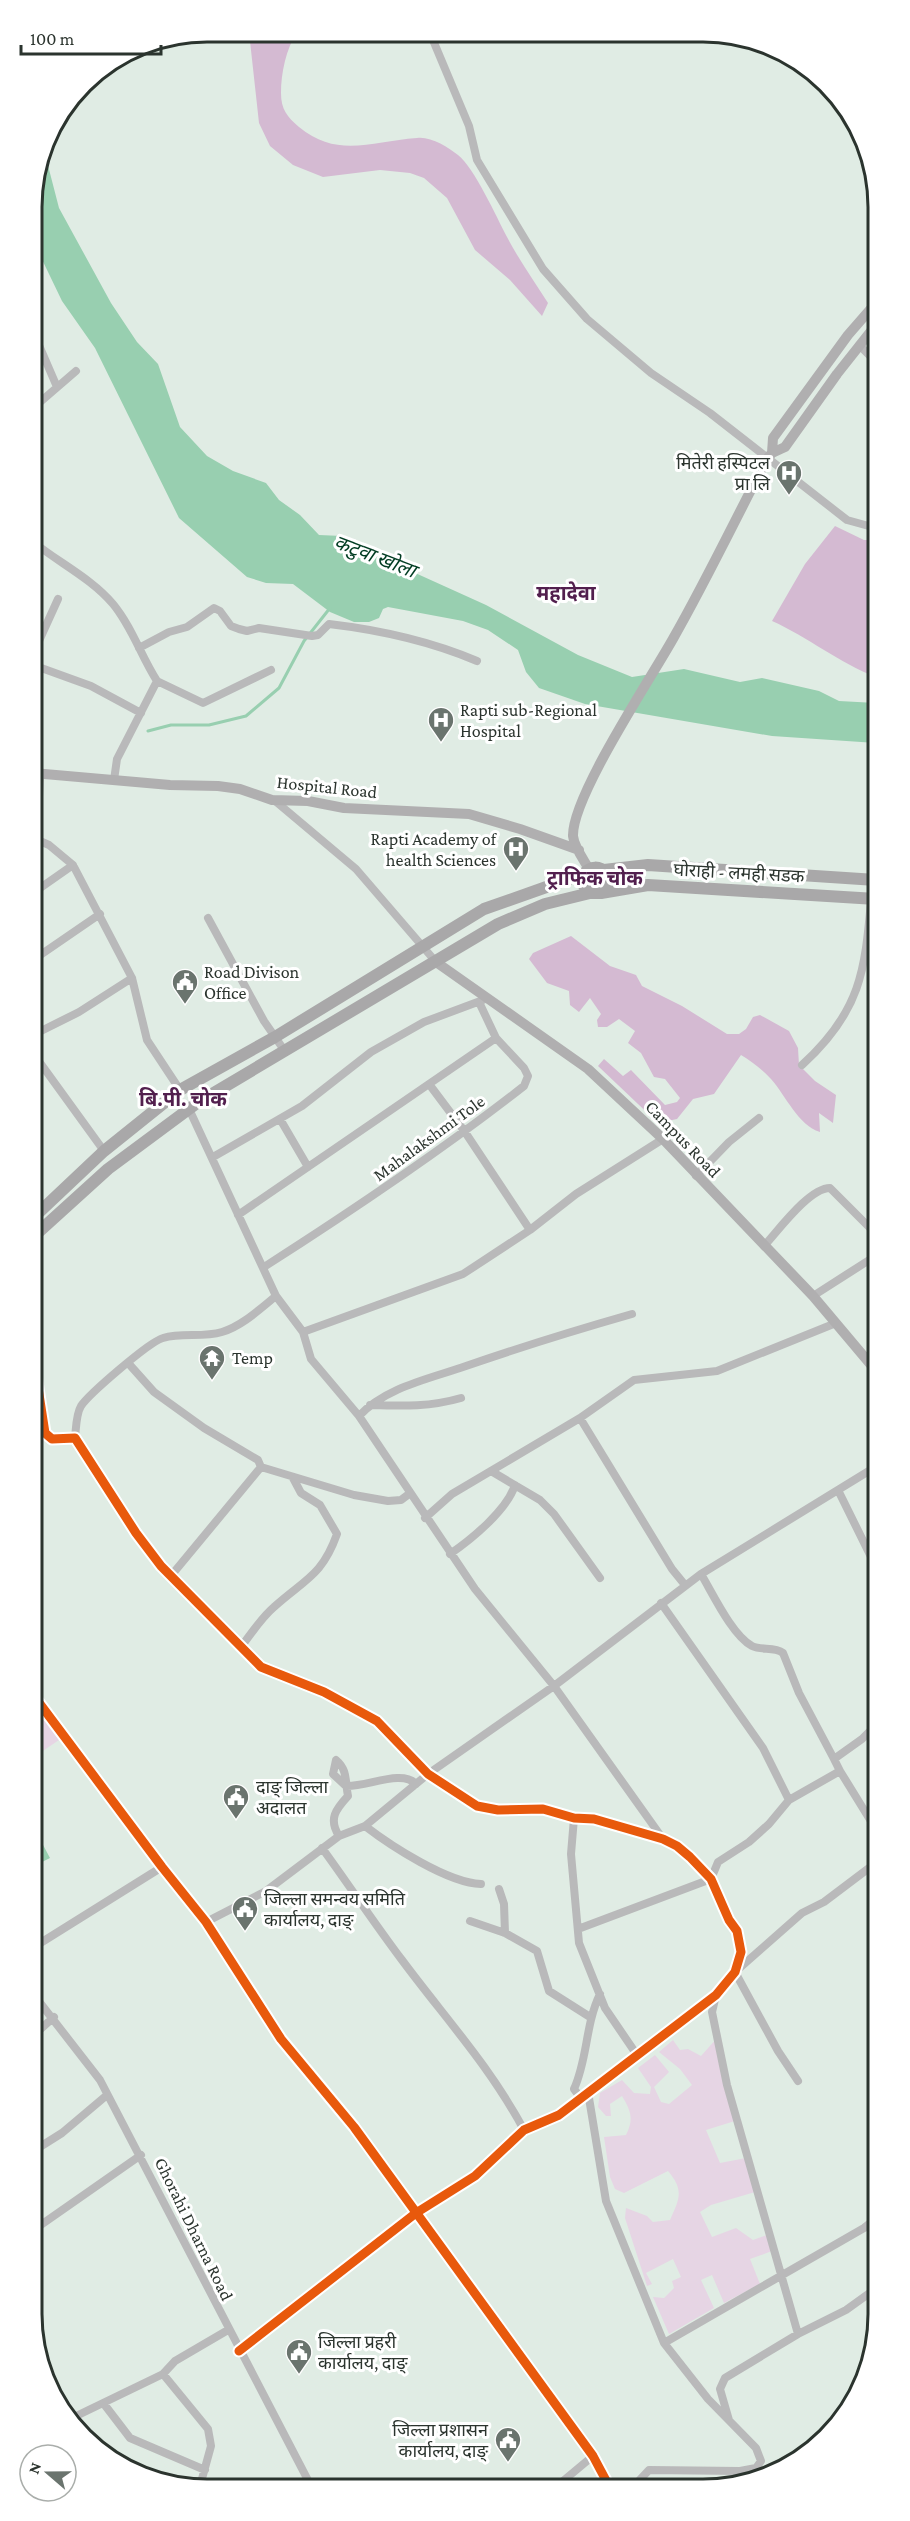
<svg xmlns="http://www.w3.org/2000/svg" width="910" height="2521" font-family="'Crimson Pro','Noto Sans Devanagari',serif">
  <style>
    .green { fill: #e6d5e4 }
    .forest { fill: #d4bad2 }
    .water { fill: #98cfb0 }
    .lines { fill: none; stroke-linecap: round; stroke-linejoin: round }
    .stream { stroke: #98cfb0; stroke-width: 3 }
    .street { stroke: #b9b9ba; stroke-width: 8 }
    .secondary { stroke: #b0afb0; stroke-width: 10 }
    .primary { stroke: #a9a8a9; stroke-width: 12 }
    .cycleway-casing { stroke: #fff; stroke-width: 13 }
    .cycleway { stroke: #e8590c; stroke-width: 9 }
    .labels { text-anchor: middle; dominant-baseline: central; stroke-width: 6; stroke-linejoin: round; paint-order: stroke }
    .poi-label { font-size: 18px; fill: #2b342e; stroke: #fff; text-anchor: start }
    .street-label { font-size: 18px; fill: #2b342e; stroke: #fff }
    .water-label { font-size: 20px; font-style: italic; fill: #003c22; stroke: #fff }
    .neighbourhood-label { font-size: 20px; font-weight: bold; fill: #521f4e; stroke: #fff }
    .rim { fill: none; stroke: #2b342e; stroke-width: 3 }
  </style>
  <rect width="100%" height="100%" fill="#e0ece4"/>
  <path class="green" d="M34 1707 59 1740 34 1757Z
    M717 2038 738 2120 706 2130 720 2163 746 2158 755 2192 711 2205 700 2212 712 2237 736 2228 753 2240 770 2234 772 2251 750 2259 760 2284 724 2303 712 2275 701 2280 714 2308 669 2334 653 2297 664 2298 674 2288 672 2281 681 2277 673 2259 646 2273 652 2284 647 2286 625 2218 626 2208 647 2216 653 2222 670 2220C680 2198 684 2190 668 2171L624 2193 615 2189 610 2177 604 2137 626 2135C634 2119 631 2111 622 2096L610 2104 611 2116H606L598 2107 600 2093 622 2080 634 2093 650 2094 651 2087 638 2068 655 2055 669 2072 654 2087 661 2102 669 2104 692 2085 680 2069 659 2052 673 2040 680 2050 688 2049 701 2056Z"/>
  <path class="forest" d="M249 32H297C286 49 281 73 281 93 281 109 287 117 299 127 338 159 372 141 417 138 430 136 448 147 458 155 474 167 497 218 507 237 519 260 534 281 548 303L542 316 510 280 475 250 447 198 424 178 410 173 380 170 323 177 293 165 270 146 259 123Z
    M835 526 864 540H876V677C839 663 808 637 772 621L805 564Z
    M571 936 610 966 636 975 642 986 682 1006 727 1034H739L746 1029 753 1017 760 1015 789 1031 798 1048 799 1065 815 1081 836 1095 833 1123 819 1113 820 1132C798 1125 786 1096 771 1079 764 1071 751 1061 741 1055L714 1094 693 1099 677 1119 658 1123 598 1066 604 1059 623 1076 631 1070 665 1105 677 1102 680 1098 665 1079 654 1077 641 1053 628 1043 635 1031 619 1019 607 1027H598L597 1020 601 1014 590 998 579 1012 570 1005 569 991 547 983 529 959 533 953Z"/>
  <path class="water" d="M44 150 59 208 111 303 137 342 158 364 180 427 207 456 233 471 266 483 279 500 300 515 319 535 342 536 360 548 486 605 578 655 632 677 684 669 740 682 762 678 819 691 839 701 876 703V743L772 736 585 704 539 688 526 672 518 650 488 630 463 621 388 607 383 609 379 618 369 622H354L330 612 293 584 266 583 247 577 179 518 95 348 62 301 36 247 32 222V195Z
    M34 1828 50 1858 38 1864 34 1858Z"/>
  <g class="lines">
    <path class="stream" d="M148 731 171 725H209L246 716 279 688 304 641 330 608"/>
    <path class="street" d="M430 33 469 126 477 160 543 269 587 319 651 373 710 413 847 520 876 528
      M32 329 57 387
      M859 345 875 361
      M32 409 76 371
      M32 541C59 563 91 578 113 604 132 627 141 656 157 681L117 759 114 780
      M139 648 169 632 187 627 214 608 220 611 231 626 239 629 247 631 259 628 312 636 318 635 329 624C380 630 430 641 477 661
      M33 654 58 599
      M33 665 91 686 141 713
      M157 681 203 703 271 670
      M274 800 356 869 436 962
      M33 838 49 845 73 865 132 978 147 1040 180 1090
      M37 840 40 774
      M33 893 73 865
      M208 918 264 1021 284 1050
      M33 960 100 914
      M33 1035 79 1012 132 978
      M33 1053 104 1151
      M802 1065C867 1006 865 962 873 880
      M429 1084 465 1132 530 1230
      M189 1109 276 1296 303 1332 311 1359 359 1416 475 1589 554 1686 663 1839
      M280 1119 308 1167
      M213 1157 302 1106 371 1052 424 1022 483 1000
      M872 1161 876 1158
      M696 1176 729 1142 759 1118
      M238 1215 496 1038
      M764 1246C778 1231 809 1188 830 1188L877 1235
      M264 1267C353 1210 440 1152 524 1086L528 1076 524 1068 496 1038 479 1002
      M813 1296 877 1255
      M303 1332 463 1274 530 1230 576 1194 663 1139
      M34 1362 45 1433 52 1439 75 1438 136 1533 161 1566 261 1667 324 1692 377 1721 428 1774 477 1806 498 1810 543 1809 574 1818 594 1819 663 1839 677 1846 690 1857 711 1879 729 1920 737 1931 741 1952 735 1972 716 1995 559 2115 524 2130 475 2176 416 2213 239 2351
      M129 1364 154 1392 204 1428 258 1460 261 1467 170 1577
      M370 1405C403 1406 430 1407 461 1398
      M359 1416C386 1387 429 1379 466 1366 521 1347 576 1330 632 1314
      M580 1418 634 1380 717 1371 836 1323
      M75 1438C76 1429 76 1414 81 1406 89 1394 149 1342 163 1338 182 1332 202 1338 222 1332 242 1326 260 1309 276 1296
      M261 1467 354 1495 388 1501 401 1500 409 1494
      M491 1471 540 1500 554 1514 600 1578
      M838 1490 877 1569
      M425 1518 452 1494 580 1418 672 1569 685 1585
      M450 1554C472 1539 507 1510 515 1485
      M701 1574C713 1594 732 1635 752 1646 762 1651 774 1646 783 1653L799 1693 834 1759 862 1739 877 1724
      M661 1603 763 1748 789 1800
      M241 1647C251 1634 261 1618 274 1607 305 1579 322 1576 337 1534L320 1505 301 1493 293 1478
      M34 1696 162 1867 206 1922 281 2039 354 2127 593 2456 609 2486
      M840 1771 877 1831
      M574 1818 571 1854 579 1943 605 2008 637 2055
      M365 1826C391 1846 448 1883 481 1884
      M339 1836C328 1819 336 1809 348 1796 345 1782 348 1770 336 1760L333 1774 346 1786C367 1787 402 1769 416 1784
      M322 1848C349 1885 374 1923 402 1960 445 2018 489 2065 524 2130
      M499 1889 504 1904 505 1933
      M470 1921 505 1933 537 1951 549 1991 590 2017
      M206 1922 266 1891 339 1836 365 1826 428 1774 554 1686 701 1574 877 1466
      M578 1929 711 1879 718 1862 749 1842 769 1824 789 1800 840 1771 834 1759
      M34 1947 162 1867
      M34 1995 100 2080 311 2486
      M716 1995 712 2012 727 2085 798 2334 725 2378 720 2389 729 2420
      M35 2034 54 2017
      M798 2081 778 2051 735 1972 802 1913 824 1902 877 1862
      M588 2092 606 2201 664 2343 708 2399 756 2448 761 2461 756 2468 740 2471 649 2470 634 2486
      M580 2097 574 2089C588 2058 585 2025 600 1994
      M35 2150 62 2133 107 2095
      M35 2229 141 2155
      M798 2334 846 2310 878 2287
      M664 2343 864 2228 878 2217
      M163 2374 208 2429 211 2446 200 2486
      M104 2404 130 2438 205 2470
      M72 2418 163 2374 175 2361 228 2330
      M557 2486 593 2456"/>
    <path class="secondary" d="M772 453 773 438 848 335 875 304
      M33 773 170 785 218 786 240 789 272 800 308 801 344 808 469 814 520 829 579 850
      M589 869C584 860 574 847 573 836 572 796 652 677 674 637 707 579 736 518 767 459L772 453 785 447 837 374 875 326
      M436 962 588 1069 663 1139 813 1296 877 1372"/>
    <path class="primary" d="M604 870 648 865 876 880
      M601 893 648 885 876 899
      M33 1218 104 1151 180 1090 275 1037 484 909 583 874C591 866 599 865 607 874L608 885 601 893H590L582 883 583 874
      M33 1237 108 1169 197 1103 498 924 545 904 590 893"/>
    <g class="cycleway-casing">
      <path id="cycleway" d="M34 1362 45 1433 52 1439 75 1438 136 1533 161 1566 261 1667 324 1692 377 1721 428 1774 477 1806 498 1810 543 1809 574 1818 594 1819 663 1839 677 1846 690 1857 711 1879 729 1920 737 1931 741 1952 735 1972 716 1995 559 2115 524 2130 475 2176 416 2213 239 2351
        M34 1696 162 1867 206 1922 281 2039 354 2127 593 2456 609 2486"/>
    </g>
    <use href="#cycleway" class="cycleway"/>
  </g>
  <defs>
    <g id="hospital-pin" transform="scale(1.35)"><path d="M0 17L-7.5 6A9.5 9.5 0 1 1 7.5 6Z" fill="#6a746e" stroke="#fff"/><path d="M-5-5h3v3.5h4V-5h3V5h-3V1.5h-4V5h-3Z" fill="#fff"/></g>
    <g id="civic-pin" transform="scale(1.35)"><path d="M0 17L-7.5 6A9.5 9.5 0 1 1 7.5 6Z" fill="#6a746e" stroke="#fff"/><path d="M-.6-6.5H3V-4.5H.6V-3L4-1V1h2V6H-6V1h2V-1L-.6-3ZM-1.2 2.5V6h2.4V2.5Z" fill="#fff"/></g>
    <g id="temple-pin" transform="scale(1.35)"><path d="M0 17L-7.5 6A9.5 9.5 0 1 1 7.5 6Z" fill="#6a746e" stroke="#fff"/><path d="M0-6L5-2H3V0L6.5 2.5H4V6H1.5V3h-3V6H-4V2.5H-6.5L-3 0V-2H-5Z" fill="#fff"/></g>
  </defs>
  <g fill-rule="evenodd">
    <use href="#hospital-pin" x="789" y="473"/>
    <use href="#hospital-pin" x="441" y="720"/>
    <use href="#hospital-pin" x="516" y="849"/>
    <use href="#civic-pin" x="185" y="982"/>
    <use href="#temple-pin" x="212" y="1358"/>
    <use href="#civic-pin" x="236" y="1797"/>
    <use href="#civic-pin" x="245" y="1909"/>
    <use href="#civic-pin" x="299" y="2352"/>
    <use href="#civic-pin" x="508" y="2440"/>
  </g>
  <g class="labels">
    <g class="poi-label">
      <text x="770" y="463" text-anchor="end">मितेरी हस्पिटल<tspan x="770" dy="21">प्रा लि</tspan></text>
      <text x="460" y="710">Rapti sub-Regional<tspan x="460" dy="21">Hospital</tspan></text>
      <text x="496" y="839" text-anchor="end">Rapti Academy of<tspan x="496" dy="21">health Sciences</tspan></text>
      <text x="204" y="972">Road Divison<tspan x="204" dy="21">Office</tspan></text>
      <text x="232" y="1358">Temp</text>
      <text x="256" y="1787">दाङ् जिल्ला<tspan x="256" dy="21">अदालत</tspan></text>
      <text x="264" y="1899">जिल्ला समन्वय समिति<tspan x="264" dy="21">कार्यालय, दाङ्</tspan></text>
      <text x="318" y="2342">जिल्ला प्रहरी<tspan x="318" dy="21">कार्यालय, दाङ्</tspan></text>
      <text x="488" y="2430" text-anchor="end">जिल्ला प्रशासन<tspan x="488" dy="21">कार्यालय, दाङ्</tspan></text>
    </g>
    <g class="street-label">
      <text transform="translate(327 787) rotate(6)">Hospital Road</text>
      <text transform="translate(739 873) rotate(3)">घोराही - लमही सडक</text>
      <text transform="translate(429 1138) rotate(-36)">Mahalakshmi Tole</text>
      <text transform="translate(683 1139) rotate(46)">Campus Road</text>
      <text transform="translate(194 2229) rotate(64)">Ghorahi Dharna Road</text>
    </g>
    <g class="water-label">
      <text transform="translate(375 556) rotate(21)">कटुवा खोला</text>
    </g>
    <g class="neighbourhood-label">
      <text x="566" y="593">महादेवा</text>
      <text x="595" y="878">ट्राफिक चोक</text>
      <text x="183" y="1099">बि.पी. चोक</text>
    </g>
  </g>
  <path d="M0 0H910V2521H0ZM207 42H703A165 165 0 0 1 868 207V2314A165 165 0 0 1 703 2479H207A165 165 0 0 1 42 2314V207A165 165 0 0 1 207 42Z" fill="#fff" fill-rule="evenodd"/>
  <path class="rim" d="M207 42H703A165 165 0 0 1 868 207V2314A165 165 0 0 1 703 2479H207A165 165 0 0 1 42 2314V207A165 165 0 0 1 207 42Z"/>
  <g transform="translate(48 2473) rotate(290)"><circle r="28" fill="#ffffff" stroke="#aaaeab" stroke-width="1.5"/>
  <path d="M0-4.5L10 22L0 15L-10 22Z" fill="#6a746e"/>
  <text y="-9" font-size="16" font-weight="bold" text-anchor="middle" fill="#2b342e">N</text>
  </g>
  <path d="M21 45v9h140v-9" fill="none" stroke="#2b342e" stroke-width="3"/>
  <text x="30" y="45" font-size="18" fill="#2b342e" stroke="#ffffff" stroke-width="4.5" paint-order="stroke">100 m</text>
</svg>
